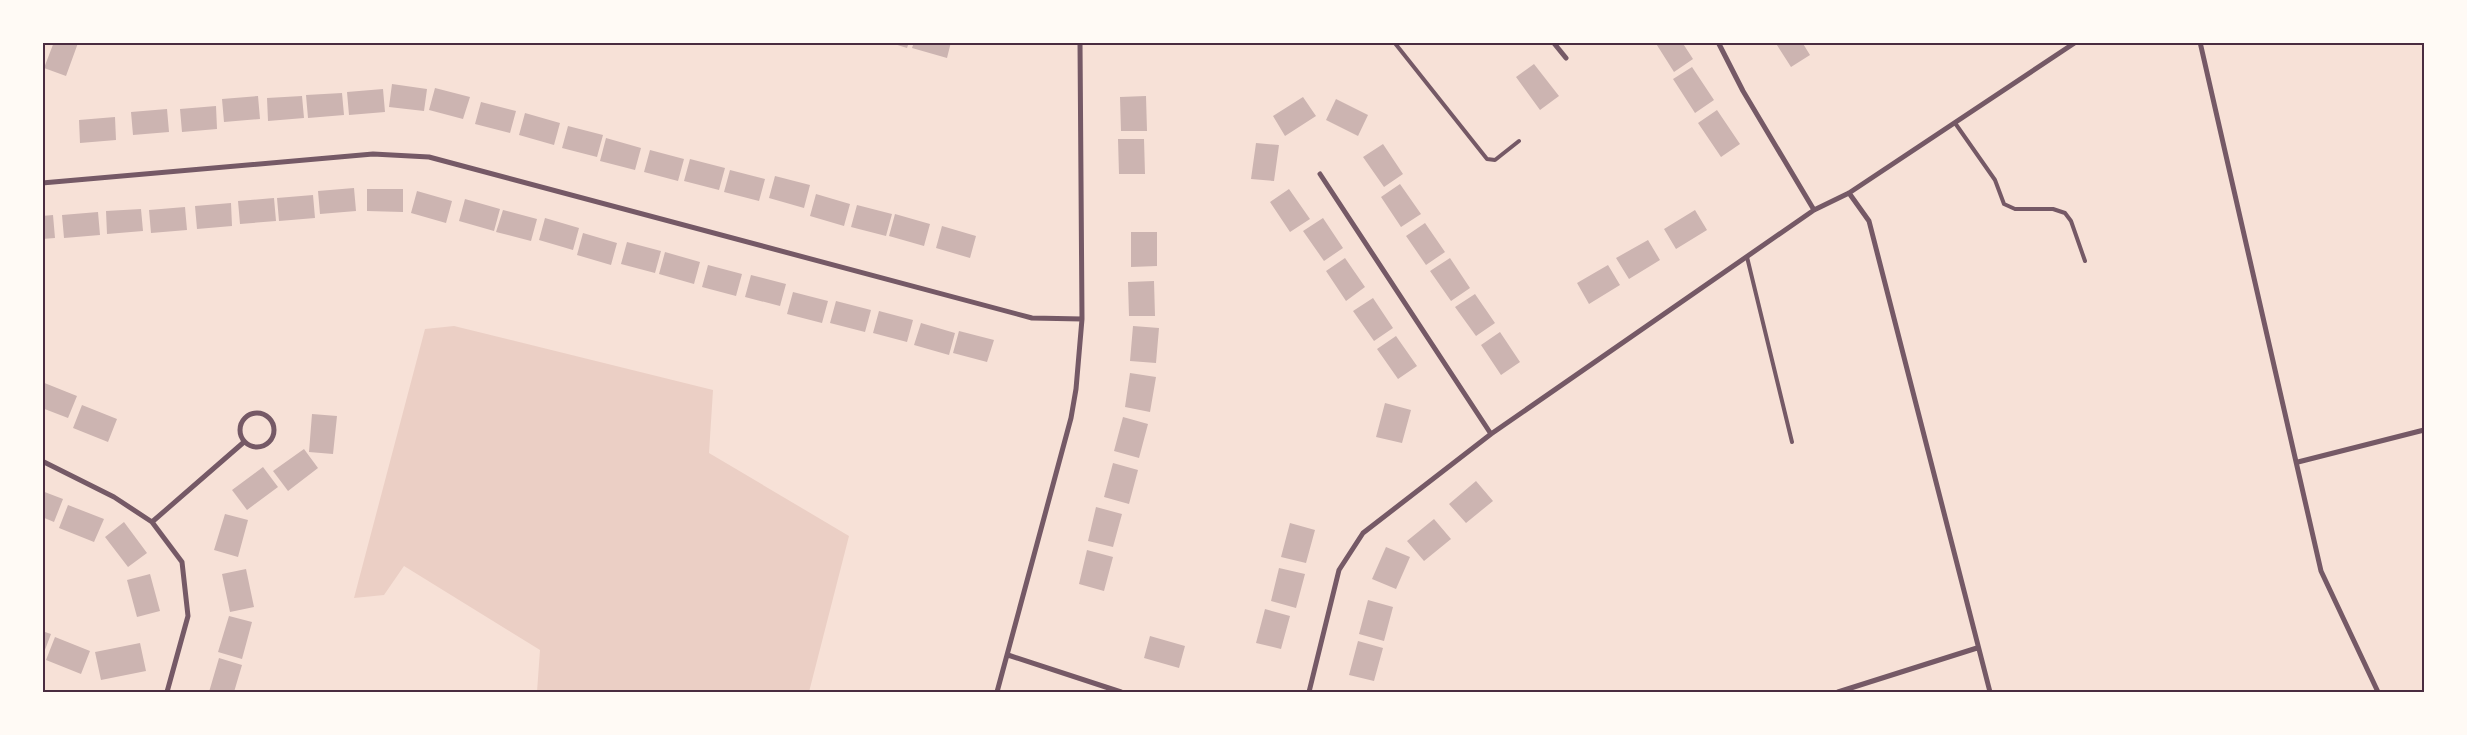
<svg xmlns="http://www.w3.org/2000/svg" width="2467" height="735" font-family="Commissioner,sans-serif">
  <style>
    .green { fill: #ebcfc5 }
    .building { fill: #ccb4b1 }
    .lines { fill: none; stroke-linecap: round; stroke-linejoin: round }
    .service { stroke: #755966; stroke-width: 4 }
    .minor { stroke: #755966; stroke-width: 5 }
    .neatline { fill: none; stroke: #4a2c40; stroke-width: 2 }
  </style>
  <rect width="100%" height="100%" fill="#f7e1d7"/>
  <path class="green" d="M454 326 713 390 709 453 849 536 809 692H537L540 650 404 566 384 595 354 598 425 329Z"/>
  <path class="building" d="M54 42 78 43 66 76 44 68Z
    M888 42H909L907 48Z
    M914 42H951L947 58 912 48Z
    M1655 42H1682L1693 59 1674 72Z
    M1775 42H1802L1810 55 1791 67Z
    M1534 64 1559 96 1540 110 1516 77Z
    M1692 67 1714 100 1695 113 1673 79Z
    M392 84 427 89 424 111 389 107Z
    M435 88 470 97 463 119 429 110Z
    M383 89 385 112 349 115 347 92Z
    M342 93 344 115 308 118 306 95Z
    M258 96 260 119 224 122 222 99Z
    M302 96 304 118 268 121 267 98Z
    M1146 96 1147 131H1121L1120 97Z
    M1303 97 1316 116 1285 136 1273 116Z
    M1336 99 1368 115 1358 136 1326 120Z
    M481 102 516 111 510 133 475 124Z
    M216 106 217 129 182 132 180 109Z
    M167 109 169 132 133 135 131 112Z
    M1717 110 1740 144 1721 157 1698 123Z
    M525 113 560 123 554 145 519 135Z
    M115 117 116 140 80 143 79 120Z
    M568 126 603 135 597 157 562 148Z
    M606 138 641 148 635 170 600 161Z
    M1118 139H1144L1145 174H1119Z
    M1256 143 1279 145 1274 181 1251 179Z
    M1383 144 1403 174 1384 187 1363 157Z
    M650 150 684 159 678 181 644 172Z
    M690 159 725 168 719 190 684 181Z
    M730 170 765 179 759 201 724 192Z
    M775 176 810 185 804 208 769 198Z
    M1400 184 1421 214 1401 227 1381 197Z
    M354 188 356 211 320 214 318 191Z
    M367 189H403V212L367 211Z
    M1289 189 1310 219 1290 232 1270 202Z
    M417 191 452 201 446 223 411 213Z
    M816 194 850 204 844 226 810 216Z
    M313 195 315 218 279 221 277 198Z
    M274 198 276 221 240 224 238 201Z
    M465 199 500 209 494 231 459 221Z
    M231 203 232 226 197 229 195 206Z
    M857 205 892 214 886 236 851 227Z
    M185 207 187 230 151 233 149 210Z
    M141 209 143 231 107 234 106 211Z
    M503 210 537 219 531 241 496 232Z
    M1695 210 1707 230 1676 249 1664 229Z
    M98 212 100 235 64 238 62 215Z
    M895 214 930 224 924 246 889 236Z
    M53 215 55 238 42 239V216Z
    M545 218 579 228 573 250 539 240Z
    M1323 218 1343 248 1324 261 1303 231Z
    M1425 223 1445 252 1426 265 1406 236Z
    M942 226 976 236 970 258 936 248Z
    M1131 232H1157V266L1131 267Z
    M583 233 617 243 611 265 577 255Z
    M1648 240 1660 260 1629 279 1616 258Z
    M627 242 661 251 655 273 621 264Z
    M665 252 700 262 694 284 659 274Z
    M1345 258 1365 287 1346 301 1326 271Z
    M1450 258 1470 288 1451 301 1430 271Z
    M708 265 742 274 736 296 702 287Z
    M1608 265 1620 285 1589 304 1577 283Z
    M751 275 786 284 780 306 745 297Z
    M1154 281 1155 316H1129L1128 282Z
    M793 292 828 301 822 323 787 314Z
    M1475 294 1495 323 1476 336 1455 307Z
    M1373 298 1393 328 1374 341 1353 311Z
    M836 301 871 310 865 332 830 323Z
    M879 311 913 320 907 342 873 333Z
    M921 323 955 333 949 355 914 345Z
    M1133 326 1159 328 1156 363 1130 361Z
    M959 331 994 340 987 362 953 353Z
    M1500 332 1520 362 1501 375 1481 345Z
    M1396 336 1417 366 1398 379 1377 349Z
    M1130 373 1156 377 1150 412 1125 407Z
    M42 382 77 396 68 418 42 408Z
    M1385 403 1411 410 1402 443 1376 437Z
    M82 405 117 419 108 442 73 428Z
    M312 414 337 416 333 454 309 452Z
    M1123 417 1148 424 1139 458 1114 451Z
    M304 449 318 468 288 491 273 471Z
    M1113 463 1138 470 1129 504 1104 497Z
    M263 467 278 487 247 510 232 490Z
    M1476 481 1493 501 1466 523 1449 504Z
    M42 491 63 499 54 522 42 517Z
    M68 505 104 519 94 542 59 528Z
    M1096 507 1122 514 1113 547 1088 541Z
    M225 514 248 520 238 557 214 550Z
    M1434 519 1451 539 1424 561 1407 541Z
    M124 522 147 553 128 567 105 537Z
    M1290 523 1315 530 1306 563 1281 557Z
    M1386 547 1410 557 1396 589 1372 579Z
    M1087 550 1113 557 1104 591 1079 584Z
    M1279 568 1305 574 1296 608 1271 601Z
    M246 569 254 607 230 612 222 574Z
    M150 574 160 611 137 617 127 580Z
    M1368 600 1393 607 1384 641 1359 634Z
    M1265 609 1290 616 1281 649 1256 643Z
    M229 616 252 622 242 659 218 652Z
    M42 631 51 634 43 655H42Z
    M1150 636 1185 646 1179 668 1144 658Z
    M55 637 90 651 81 674 46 660Z
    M1358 641 1383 648 1374 681 1349 675Z
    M140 643 146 671 101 680 95 652Z
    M219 658 242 665 234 692H209Z"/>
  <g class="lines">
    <path class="service" d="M1394 42 1487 159 1495 160 1519 141
      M1955 123 1995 180 2004 204 2015 209H2053L2065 213 2071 221 2085 261
      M1747 257 1792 442"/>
    <path class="minor" d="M1553 42 1566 58
      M1718 42 1743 91 1814 210
      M2200 42 2321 571 2378 692
      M1320 174 1491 434
      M42 183 373 154 429 157 1032 318 1082 319
      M1849 193 1869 221 1990 692
      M240 430a17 17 0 1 1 34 0a17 17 0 1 1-34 0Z
      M42 461 114 497 152 522 182 562 188 616 167 692
      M2298 462 2424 430
      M152 522 244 442
      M1008 655 1121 692
      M997 692 1071 418 1076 389 1082 319 1080 42
      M1309 692 1339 570 1363 533 1491 434 1814 210 1849 193 2076 42
      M1838 692 1977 648"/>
  </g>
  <rect width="2467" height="735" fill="none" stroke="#fffaf5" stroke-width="88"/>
  <rect x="44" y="44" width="2379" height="647" class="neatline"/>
</svg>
